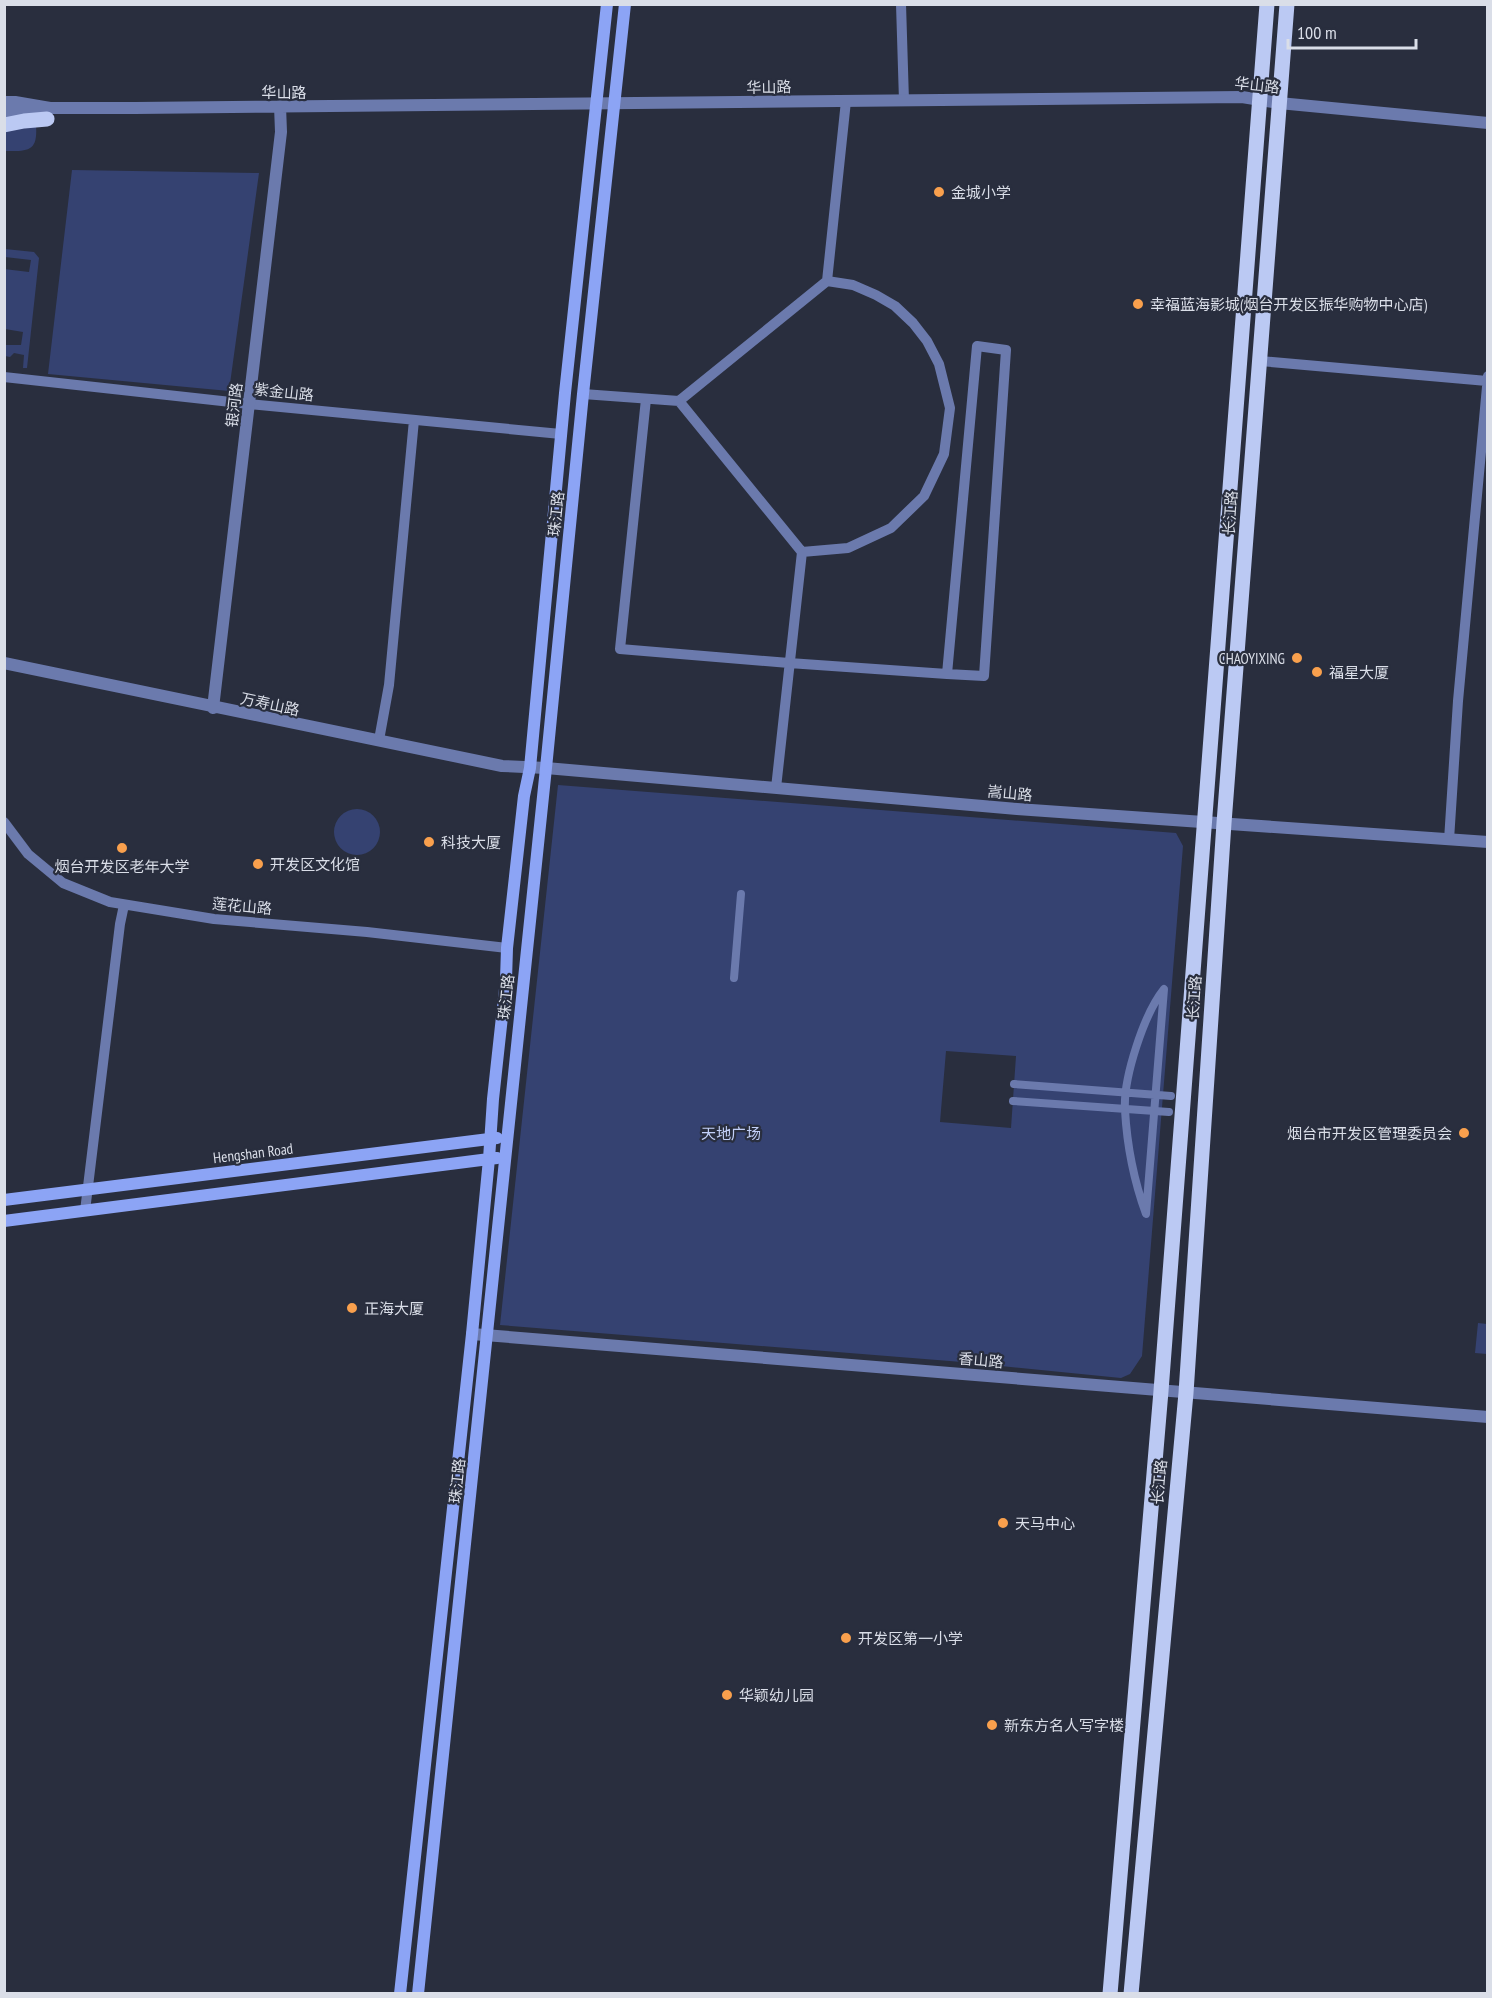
<svg xmlns="http://www.w3.org/2000/svg" width="1492" height="1998" font-family="'PT Sans Narrow','Noto Sans SC',sans-serif">
  <style>
    .green { fill: #354271; fill-rule: evenodd }
    .lines { fill: none; stroke-linecap: round; stroke-linejoin: round }
    .pedestrian { stroke: #6b7aad; stroke-width: 8 }
    .minor { stroke: #6b7aad; stroke-width: 10 }
    .tertiary { stroke: #6b7aad; stroke-width: 12 }
    .secondary { stroke: #8ca4f5; stroke-width: 12 }
    .primary { stroke: #bbc9f3; stroke-width: 15 }
    .poi-dot { fill: #f9a04d; stroke: #292e3e; stroke-width: 2 }
    .labels { text-anchor: middle; dominant-baseline: central; stroke-width: 4.5; stroke-linejoin: round; paint-order: stroke }
    .street-label { font-size: 15px; fill: #dadee8; stroke: #292e3e }
    .poi-label { font-size: 15px; fill: #dadee8; stroke: #292e3e; text-anchor: start }
    .park-label { font-size: 15px; fill: #c2d0f9; stroke: #292e3e }
  </style>
  <rect width="100%" height="100%" fill="#292e3e"/>
  <path class="green" d="M36 125C38 152 28 151 5 151L4 131Z
    M72 170 259 173 229 391 48 374Z
    M5 249 34 252 39 258 27 368H23L24 355 14 353 10 357 5 356V345H21L23 332 5 329 4 269 29 272 31 260 5 257Z
    M558 785 1176 833 1183 846 1142 1356 1130 1374 1121 1378 962 1362 500 1325ZM946 1051 1016 1056 1011 1128 940 1122Z
    M334 832a23 23 0 1 1 46 0a23 23 0 1 1-46 0Z
    M1478 1323 1487 1324V1354L1475 1353Z"/>
  <g class="lines">
    <path class="pedestrian" d="M734 978 741 894
      M1164 989 1146 1214C1134 1181 1127 1146 1125 1110 1123 1078 1144 1014 1164 989Z
      M1014 1084 1171 1096
      M1013 1101 1169 1112"/>
    <path class="minor" d="M901 4 904 101
      M827 281 846 101
      M1260 361 1487 381
      M4 377 249 404 561 434
      M583 394 679 401 802 552 848 548 891 528 924 496 944 454 950 408 939 364 927 341 913 323 895 306 876 295 853 285 827 281 679 401
      M646 399 620 649 789 663 947 674 977 346 1006 350 984 676 947 674
      M379 740 389 685 414 420
      M776 788 802 552
      M4 822 28 854 63 883 110 902 214 919 367 932 507 948
      M1449 840 1458 701 1488 376
      M85 1211 120 924 124 905"/>
    <path class="tertiary" d="M4 102H15L50 108H135L1242 97 1279 103 1488 123
      M4 114 43 109
      M4 663 502 766 546 768 1017 809 1488 842
      M213 708 281 132 280 106
      M472 1334 1488 1417"/>
    <path class="secondary" d="M4 1200 497 1138
      M4 1221 497 1158
      M400 1994 472 1334 489 1159 493 1099 506 980 507 948 524 796 530 768 565 393 607 4
      M418 1994 546 768 583 394 625 4"/>
    <path class="primary" d="M4 125 24 121 47 119
      M1110 1994 1161 1391 1267 4
      M1131 1994 1186 1393 1224 823 1287 4"/>
  </g>
  <g class="poi-dot">
    <circle cx="939" cy="192" r="6"/>
    <circle cx="1138" cy="304" r="6"/>
    <circle cx="1297" cy="658" r="6"/>
    <circle cx="1317" cy="672" r="6"/>
    <circle cx="429" cy="842" r="6"/>
    <circle cx="122" cy="848" r="6"/>
    <circle cx="258" cy="864" r="6"/>
    <circle cx="1464" cy="1133" r="6"/>
    <circle cx="352" cy="1308" r="6"/>
    <circle cx="1003" cy="1523" r="6"/>
    <circle cx="846" cy="1638" r="6"/>
    <circle cx="727" cy="1695" r="6"/>
    <circle cx="992" cy="1725" r="6"/>
  </g>
  <g class="labels">
    <g class="street-label">
      <text transform="translate(1257 85) rotate(6)">华山路</text>
      <text transform="translate(769 87) rotate(-1)">华山路</text>
      <text x="284" y="92">华山路</text>
      <text transform="translate(284 392) rotate(6)">紫金山路</text>
      <text transform="translate(234 405) rotate(-83)">银河路</text>
      <text transform="translate(1230 513) rotate(-86)">长江路</text>
      <text transform="translate(556 514) rotate(-84)">珠江路</text>
      <text transform="translate(270 704) rotate(12)">万寿山路</text>
      <text transform="translate(1010 793) rotate(5)">嵩山路</text>
      <text transform="translate(242 906) rotate(5)">莲花山路</text>
      <text transform="translate(506 997) rotate(-84)">珠江路</text>
      <text transform="translate(1194 998) rotate(-86)">长江路</text>
      <text transform="translate(253 1153) rotate(-7)">Hengshan Road</text>
      <text transform="translate(981 1360) rotate(5)">香山路</text>
      <text transform="translate(457 1481) rotate(-84)">珠江路</text>
      <text transform="translate(1159 1482) rotate(-85)">长江路</text>
    </g>
    <g class="poi-label">
      <text x="951" y="192">金城小学</text>
      <text x="1150" y="304">幸福蓝海影城(烟台开发区振华购物中心店)</text>
      <text x="1285" y="658" text-anchor="end">CHAOYIXING</text>
      <text x="1329" y="672">福星大厦</text>
      <text x="441" y="842">科技大厦</text>
      <text x="270" y="864">开发区文化馆</text>
      <text x="122" y="866" text-anchor="middle">烟台开发区老年大学</text>
      <text x="1452" y="1133" text-anchor="end">烟台市开发区管理委员会</text>
      <text x="364" y="1308">正海大厦</text>
      <text x="1015" y="1523">天马中心</text>
      <text x="858" y="1638">开发区第一小学</text>
      <text x="739" y="1695">华颖幼儿园</text>
      <text x="1004" y="1725">新东方名人写字楼</text>
    </g>
    <g class="park-label">
      <text x="731" y="1133">天地广场</text>
    </g>
  </g>
  <rect width="1492" height="1998" fill="none" stroke="#dadee8" stroke-width="12"/>
  <path d="M1288 39v9h128v-9" fill="none" stroke="#dadee8" stroke-width="3"/>
  <text x="1297" y="39" font-size="18" fill="#dadee8" stroke="#292e3e" stroke-width="4.5" paint-order="stroke">100 m</text>
</svg>
